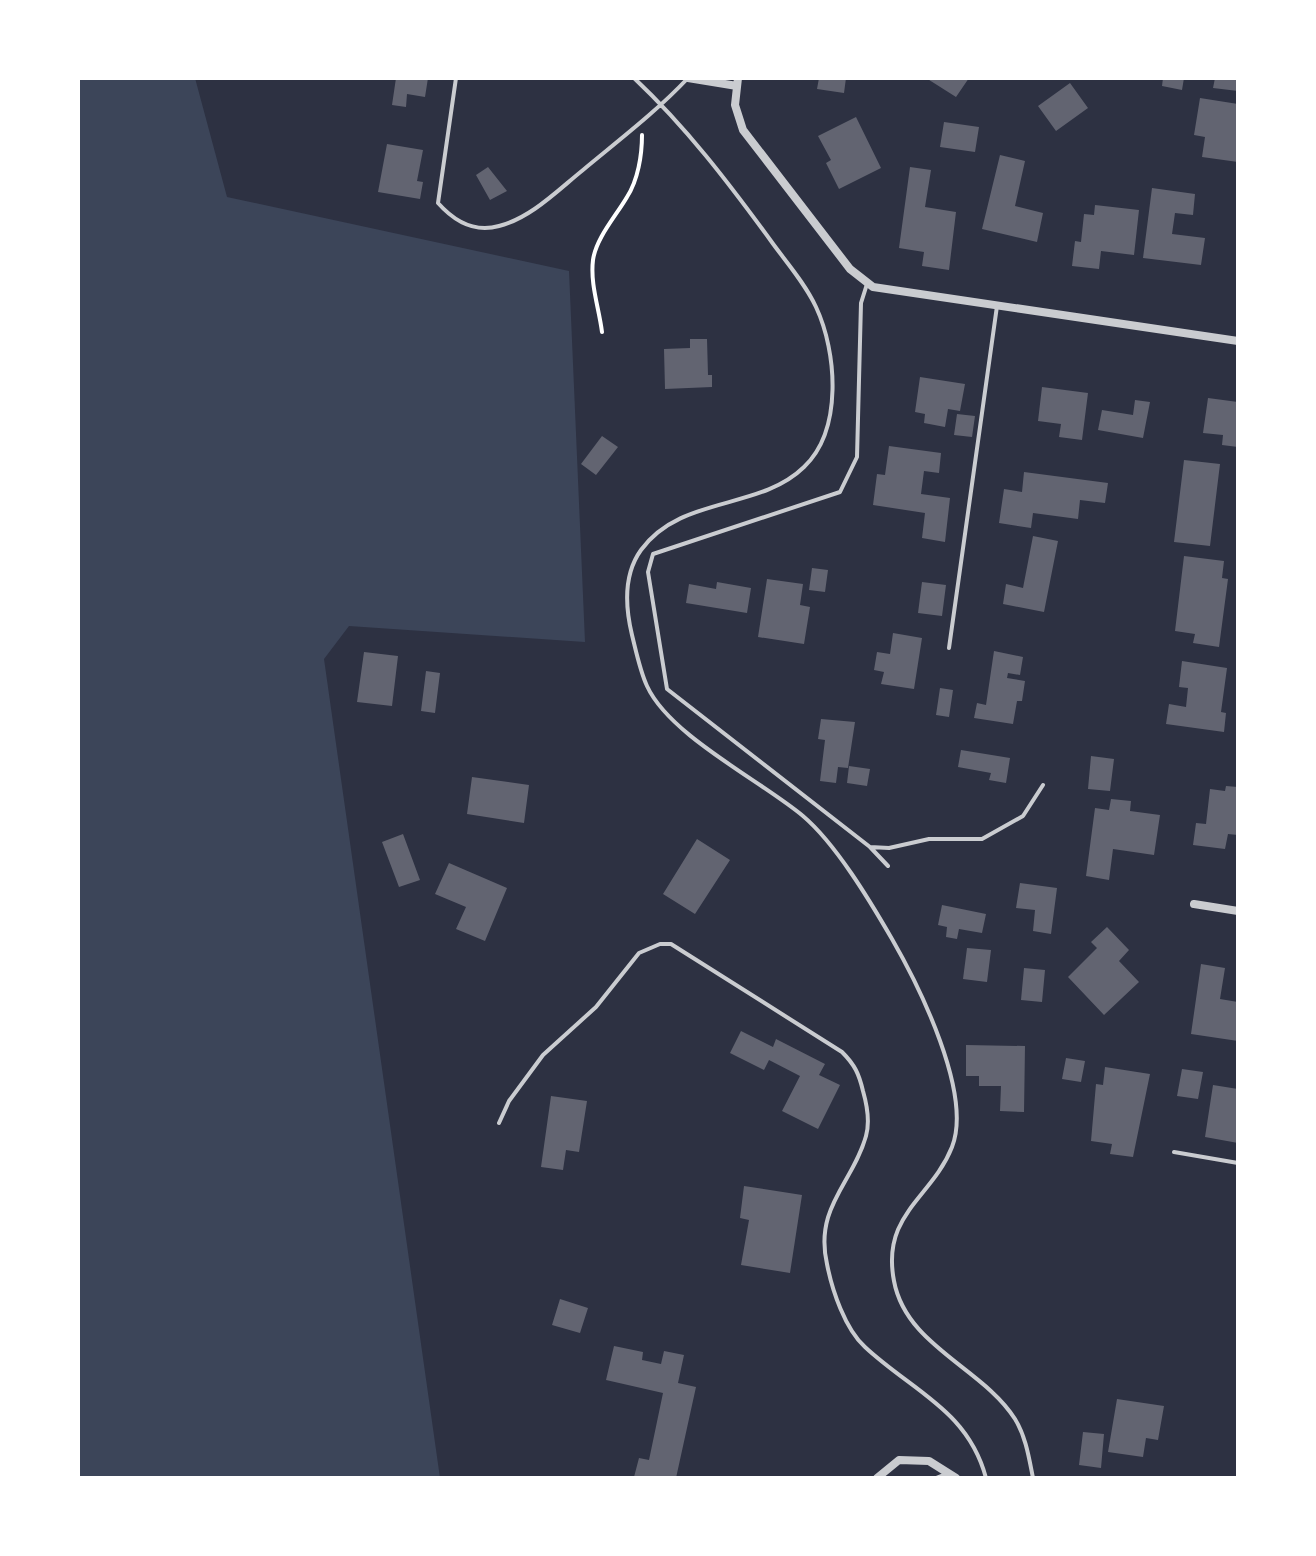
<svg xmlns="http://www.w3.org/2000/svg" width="1316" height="1556" font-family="'Asap Condensed',sans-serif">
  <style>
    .green { fill: #3c4559 }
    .building { fill: #626471 }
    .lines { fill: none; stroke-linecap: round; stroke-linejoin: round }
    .path { stroke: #fff; stroke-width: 4 }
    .service { stroke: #caccd0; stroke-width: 4 }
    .minor { stroke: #caccd0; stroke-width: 8 }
  </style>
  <rect width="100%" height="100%" fill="#2d3142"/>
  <path class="green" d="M78 78H195L227 197 569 271 585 642 349 626 324 659 440 1478H78Z"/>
  <path class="building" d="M396 78H428L425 97 407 94 406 107 392 105Z
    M819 78H846L844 93 817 89Z
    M926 78H969L956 97Z
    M1163 78H1184L1182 90 1162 86Z
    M1215 78H1238V91L1213 88Z
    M1070 83 1088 108 1056 131 1038 106Z
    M1200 98 1238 104V162L1202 157 1205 137 1194 135Z
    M856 117 881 168 839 189 826 163 831 160 818 136Z
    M944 122 979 127 975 152 940 147Z
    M387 144 423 150 417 181 423 182 420 199 378 192Z
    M1000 155 1025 161 1015 206 1043 213 1037 242 982 229Z
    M488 167 507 191 490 200 476 175Z
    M910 167 931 170 925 207 956 212 949 270 922 266 924 252 899 248Z
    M1152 188 1195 194 1193 215 1175 213 1172 234 1205 238 1201 265 1143 258Z
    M1095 205 1139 210 1134 255 1101 251 1099 269 1072 266 1075 241 1081 242 1084 214 1094 215Z
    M690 339H707L708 375H712V387L665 389 664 349 690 348Z
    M920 377 965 384 960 411 948 409 945 427 924 423 925 414 915 412Z
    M1042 387 1088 393 1082 440 1059 437 1061 424 1038 421Z
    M1208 398 1238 402V447L1222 445 1223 435 1203 433Z
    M1135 400 1150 402 1143 438 1098 430 1102 410 1133 415Z
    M957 414 975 416 972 437 954 435Z
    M602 436 618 447 596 475 581 464Z
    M889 446 941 453 939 473 924 471 921 494 950 498 945 542 922 538 925 513 873 505 877 474 885 475Z
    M1184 460 1220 464 1210 546 1174 542Z
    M1024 472 1108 483 1105 503 1080 500 1078 519 1033 513 1031 528 999 523 1004 489 1022 492Z
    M1033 536 1058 541 1044 612 1003 604 1006 584 1023 588Z
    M1184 556 1224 561 1222 578 1228 579 1219 647 1193 643 1195 634 1175 631Z
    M812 568 828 570 825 592 809 590Z
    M767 579 803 584 800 605 810 607 804 644 758 637Z
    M717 582 751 588 747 613 686 603 689 584 716 589Z
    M922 582 946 585 942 616 918 613Z
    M893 633 922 638 914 689 881 684 884 672 874 670 877 652 890 654Z
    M994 651 1023 657 1020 675 1008 673 1007 678 1025 681 1022 701H1017L1013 724 974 718 977 703 986 705Z
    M364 652 398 656 392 706 357 702Z
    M1182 661 1227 668 1221 712 1226 713 1224 732 1166 724 1169 704 1186 707 1188 688 1179 687Z
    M426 671 440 673 435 713 421 711Z
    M940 688 953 690 949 717 936 715Z
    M821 719 855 722 848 768 838 767 836 783 820 781 825 740 818 739Z
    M961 750 1010 758 1006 783 989 780 991 773 958 767Z
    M1091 756 1114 759 1110 791 1088 789Z
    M849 766 870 769 867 786 847 783Z
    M472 777 529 785 524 823 467 814Z
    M1226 786 1238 787V835L1228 834 1225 849 1193 845 1196 823 1206 824 1210 789 1225 791Z
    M1111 799 1131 801 1130 811 1160 815 1154 855 1113 849 1109 880 1086 876 1095 808 1109 810Z
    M403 834 420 880 399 887 382 842Z
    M697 839 730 860 695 914 663 894Z
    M449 863 507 888 485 941 456 929 466 907 435 894Z
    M1020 883 1057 888 1051 934 1033 931 1035 910 1016 908Z
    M942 905 986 914 982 933 959 929 957 939 946 937 947 927 938 925Z
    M1107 927 1129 950 1119 961 1139 982 1104 1015 1068 977 1097 948 1091 942Z
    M967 948 991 950 987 982 963 979Z
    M1201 964 1225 968 1220 999 1238 1002V1041L1191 1034Z
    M1024 968 1045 970 1042 1002 1021 1000Z
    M741 1031 773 1047 776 1039 825 1064 819 1075 840 1085 818 1129 782 1111 800 1076 769 1060 764 1070 730 1053Z
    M966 1045 1025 1046 1024 1112 1000 1111 1001 1086H979V1076H966Z
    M1066 1058 1085 1061 1081 1082 1062 1079Z
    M1105 1067 1150 1074 1133 1157 1110 1154 1112 1144 1091 1141 1096 1084 1103 1085Z
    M1182 1069 1203 1072 1198 1099 1177 1096Z
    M1213 1085 1238 1089V1143L1205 1137Z
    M551 1096 587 1101 579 1152 566 1150 563 1170 541 1167Z
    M744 1186 802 1195 790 1273 741 1265 749 1220 740 1218Z
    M560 1299 588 1308 580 1333 552 1325Z
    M614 1346 643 1352 642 1360 661 1364 664 1351 684 1355 678 1383 696 1387 676 1478 634 1477 639 1458 649 1460 663 1393 606 1380Z
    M1117 1399 1164 1406 1158 1440 1146 1438 1143 1457 1108 1452Z
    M1083 1432 1104 1434 1101 1468 1079 1465Z"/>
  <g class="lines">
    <path class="path" d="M602 332C599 308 590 284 593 260 596 238 616 216 627 197 638 180 642 155 642 135"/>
    <path class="service" d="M456 78 438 203C454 221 474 233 499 226 531 218 558 190 583 170 619 140 656 112 688 78
      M634 78C686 127 728 182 771 241 786 262 805 283 816 307 837 352 843 430 804 467 759 511 681 495 641 550 623 575 625 606 632 635 636 651 640 671 647 686 670 736 760 780 803 816 836 844 870 901 892 939 919 986 973 1094 952 1147 932 1198 881 1214 894 1281 906 1346 983 1368 1015 1419 1026 1437 1029 1458 1033 1478
      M867 284 861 303 857 457 840 492 653 554 648 572 667 689 870 847 889 848 929 839H982L1023 816 1043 785
      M949 648 997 306
      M870 847 888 866
      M499 1123 509 1101 543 1055 596 1007 639 953 660 944H671L842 1052C855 1065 859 1074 863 1091 867 1105 870 1122 866 1136 853 1183 814 1207 827 1264 832 1290 845 1329 865 1347 912 1391 968 1410 986 1478
      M1174 1152 1238 1163
      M936 1478 946 1474"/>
    <path class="minor" d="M688 78 737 86
      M738 78 735 105 743 130 850 269 873 287 1238 341
      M1194 904 1238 911
      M877 1478 899 1460 929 1461 956 1478"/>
  </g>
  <rect width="1316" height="1556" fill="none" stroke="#ffffff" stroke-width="160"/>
</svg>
